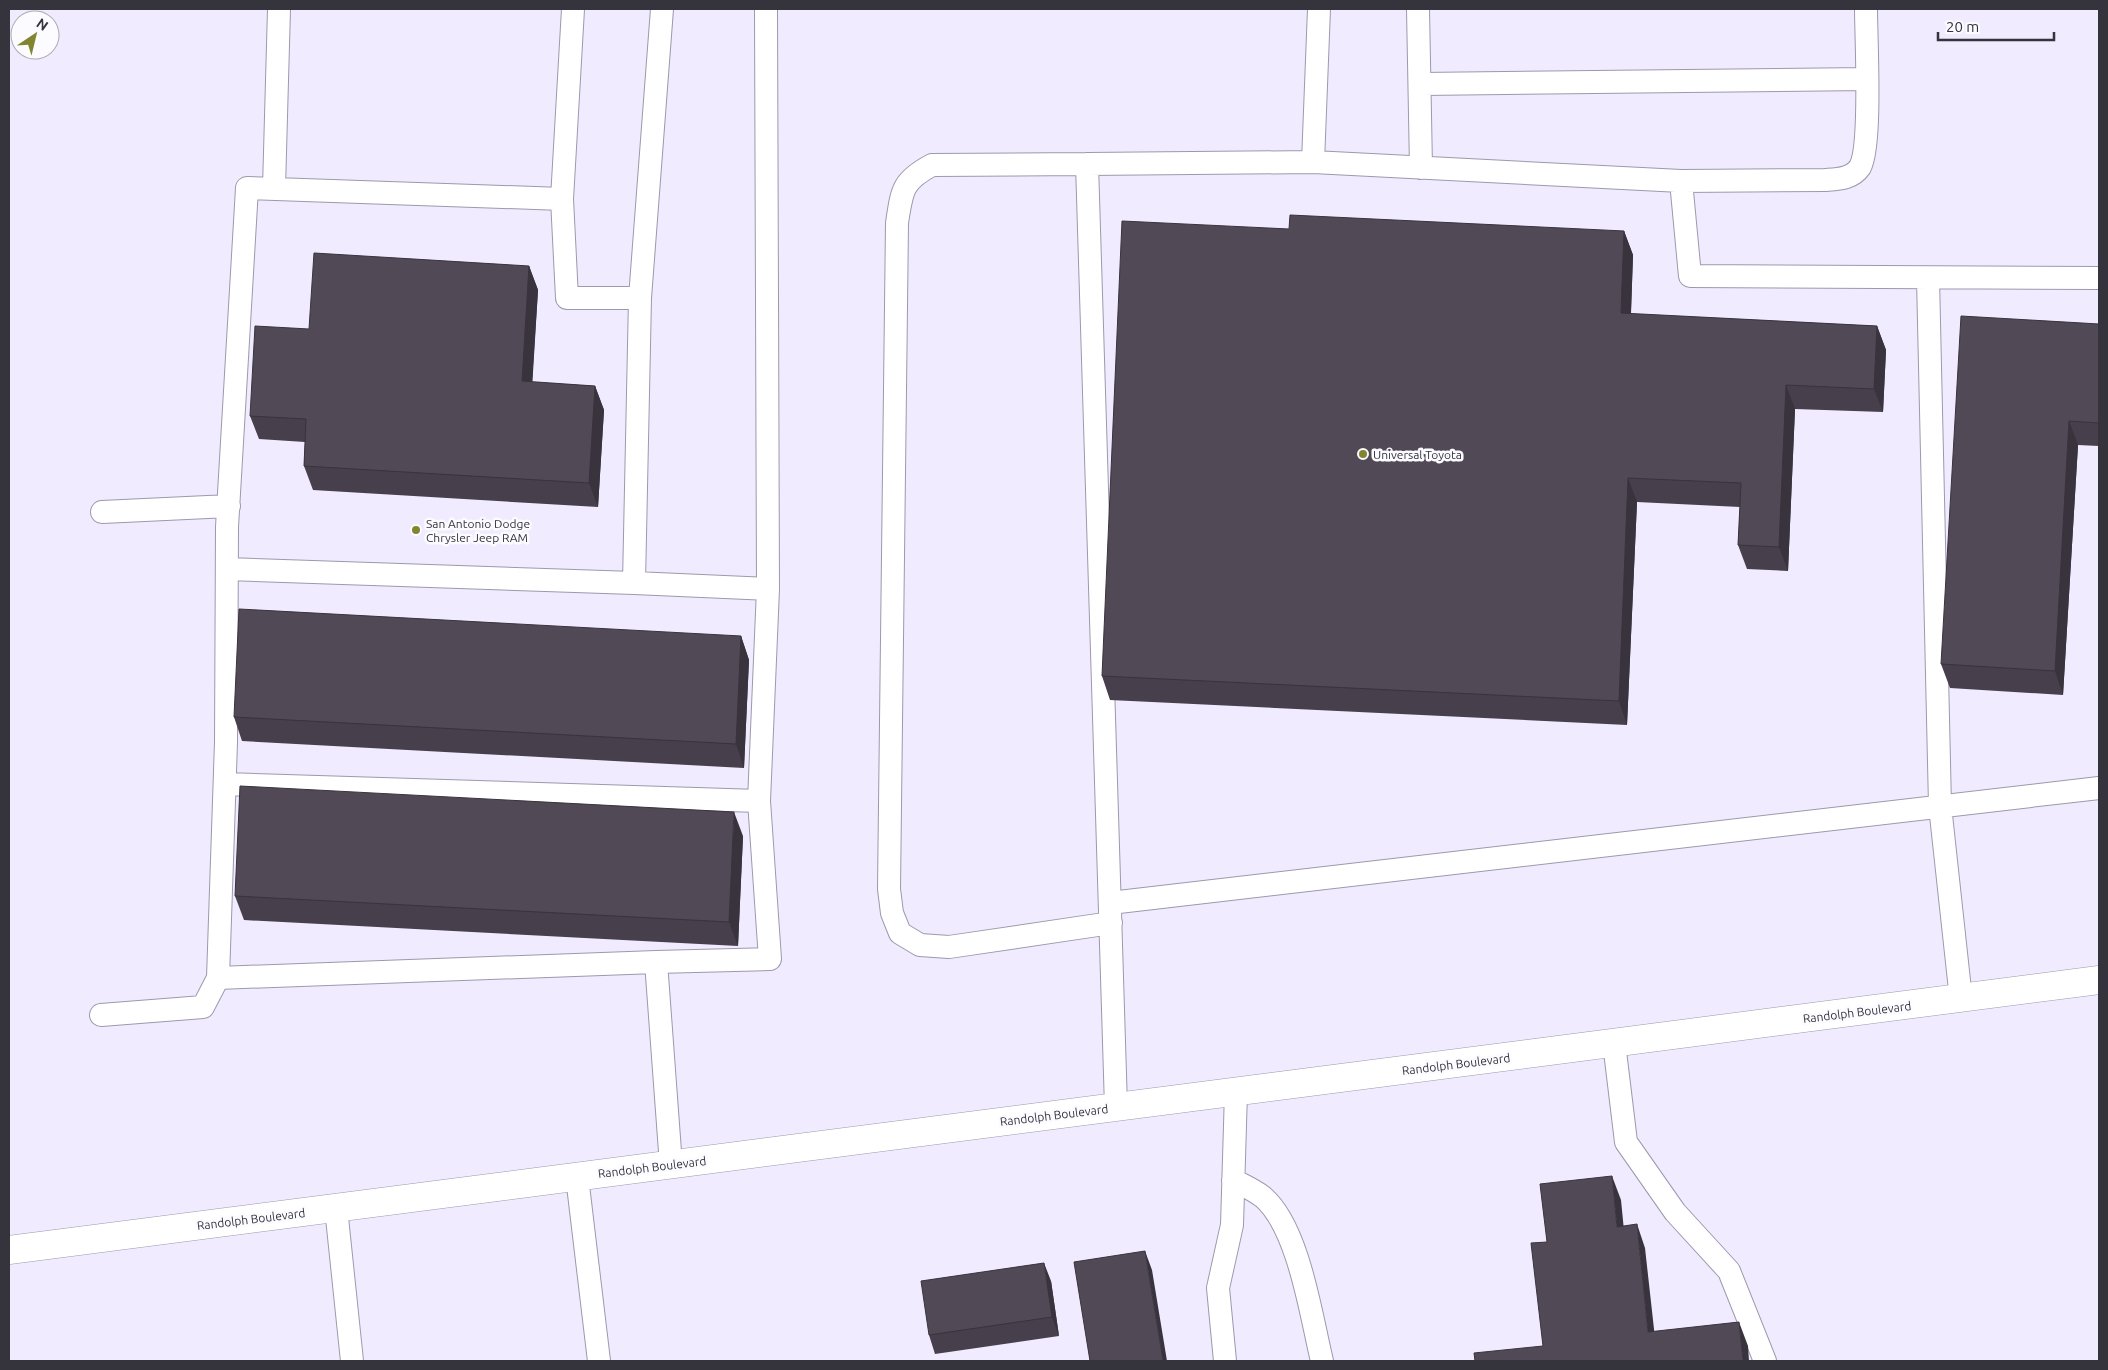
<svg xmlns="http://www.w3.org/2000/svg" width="2108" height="1370" font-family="Ubuntu,sans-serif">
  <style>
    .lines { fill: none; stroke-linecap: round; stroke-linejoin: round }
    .lane-casing { stroke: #9d99ab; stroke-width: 24 }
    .secondary-casing { stroke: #9d99ab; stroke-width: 29 }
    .lane { stroke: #fff; stroke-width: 22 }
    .secondary { stroke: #fff; stroke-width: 28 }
    .wall { fill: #473f4b }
    .shaded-wall { fill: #39333d }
    .building { fill: #524957; stroke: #39333d }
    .poi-dot { fill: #82852f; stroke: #fcfbff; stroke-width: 2 }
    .labels { text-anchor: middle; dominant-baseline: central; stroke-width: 5; stroke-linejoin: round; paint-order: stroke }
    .poi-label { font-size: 12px; fill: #35333b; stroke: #fcfbff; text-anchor: start }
    .street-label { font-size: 12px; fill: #35333b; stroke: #fcfbff }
  </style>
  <rect width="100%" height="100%" fill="#f0ebff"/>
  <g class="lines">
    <g class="lane-casing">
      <path id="lane" d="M766 9 768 589
        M1418 9 1421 168
        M1421 84 1867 79
        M1313 162 1681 181 1690 276 2099 278
        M1087 164 932 165C902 181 902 190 897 223L889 889 892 913 900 933 920 945 949 947 1111 923
        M1681 181 1825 180C1838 179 1852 179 1860 167 1872 146 1866 37 1866 9
        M274 188 279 9
        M562 199 567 298H640
        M1928 278 1940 806 1961 999
        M102 512 229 506
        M227 569 634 583
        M225 784 759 801
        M1110 903 2099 788
        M656 962 770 959 759 801 768 589 634 583 640 298 662 9
        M218 978 656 962 671 1165
        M101 1015 203 1007 218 978 226 742 227 527 247 188 562 199 573 9
        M1614 1043 1626 1142 1675 1212 1729 1271 1765 1361
        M1116 1107 1087 164 1313 162 1319 9
        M577 1177 599 1361
        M1233 1180C1243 1185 1254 1190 1263 1197 1299 1228 1311 1316 1322 1361
        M336 1208 352 1361
        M1225 1361 1218 1288 1232 1225 1236 1092"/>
    </g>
    <g class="secondary-casing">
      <path id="secondary" d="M9 1250 2099 980"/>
    </g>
    <use href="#lane" class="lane"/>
    <use href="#secondary" class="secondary"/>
  </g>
  <path class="wall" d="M1289 229 1624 231 1633 255 1631 314 1877 326 1886 350 1883 412 1795 409 1788 571 1747 569 1738 545 1740 507 1637 502 1627 725 1110 700 1102 676Z
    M529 266 538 290 532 382 595 386 604 410 598 507 313 490 304 466 305 442 259 439 250 416 309 329Z
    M2099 324V446L2078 445 2063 695 1950 688 1941 664Z
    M741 636 749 660 744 768 242 741 234 717Z
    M743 836 738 946 244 920 235 896Z
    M1051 1281 1059 1336 935 1354 929 1335Z"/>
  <path class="shaded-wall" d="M1624 231 1633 255 1630 337 1621 313Z
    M529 266 538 290 531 405 522 381Z
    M1877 326 1886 350 1883 412 1874 389Z
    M1786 385 1795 409 1788 571 1779 547Z
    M595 386 604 410 598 507 589 483Z
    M2069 421 2078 445 2063 695 2055 671Z
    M1628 478 1637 502 1627 725 1619 701Z
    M741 636 749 660 744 768 736 744Z
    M734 812 743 836 738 946 729 922Z
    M1612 1176 1621 1200 1626 1251 1617 1227Z
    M1637 1224 1645 1248 1657 1356 1648 1332Z
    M1145 1251 1152 1270 1167 1361H1163Z
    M1044 1263 1051 1281 1059 1336 1052 1317Z
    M1739 1322 1748 1346 1749 1361H1743Z"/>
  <path class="building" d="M1290 215 1624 231 1621 313 1877 326 1874 389 1786 385 1779 547 1738 545 1741 483 1628 478 1619 701 1102 676 1122 221 1289 229Z
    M314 253 529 266 522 381 595 386 589 483 304 466 306 419 250 416 255 326 309 329Z
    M1961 316 2099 324V423L2069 421 2055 671 1941 664Z
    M239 609 741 636 736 744 234 717Z
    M240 786 734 812 729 922 235 896Z
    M1612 1176 1617 1227 1637 1224 1648 1332 1739 1322 1743 1361H1475L1474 1353 1543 1346 1531 1243 1547 1242 1540 1184Z
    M1145 1251 1163 1361H1090L1074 1262Z
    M1044 1263 1052 1317 929 1335 921 1281Z"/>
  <g class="poi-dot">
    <circle cx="1363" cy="454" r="5"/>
    <circle cx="416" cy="530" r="5"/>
  </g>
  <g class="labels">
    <g class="poi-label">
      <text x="1373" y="454">Universal Toyota</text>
      <text x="426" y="523">San Antonio Dodge<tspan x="426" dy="14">Chrysler Jeep RAM</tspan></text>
    </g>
    <g class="street-label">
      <text transform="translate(1857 1012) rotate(-7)">Randolph Boulevard</text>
      <text transform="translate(1456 1064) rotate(-7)">Randolph Boulevard</text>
      <text transform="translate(1054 1115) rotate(-7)">Randolph Boulevard</text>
      <text transform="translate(652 1167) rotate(-7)">Randolph Boulevard</text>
      <text transform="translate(251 1219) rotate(-7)">Randolph Boulevard</text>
    </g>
  </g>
  <rect width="2108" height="1370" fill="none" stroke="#35333b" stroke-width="20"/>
  <g transform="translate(35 35) rotate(35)"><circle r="24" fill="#fcfbff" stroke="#acabb1"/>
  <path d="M0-4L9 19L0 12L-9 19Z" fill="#82852f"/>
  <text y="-8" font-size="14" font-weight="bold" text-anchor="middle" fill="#35333b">N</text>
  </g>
  <path d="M1938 32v8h116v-8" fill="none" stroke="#35333b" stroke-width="2.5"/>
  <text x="1946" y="32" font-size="15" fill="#35333b" stroke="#fcfbff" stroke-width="4" paint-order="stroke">20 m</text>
</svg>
